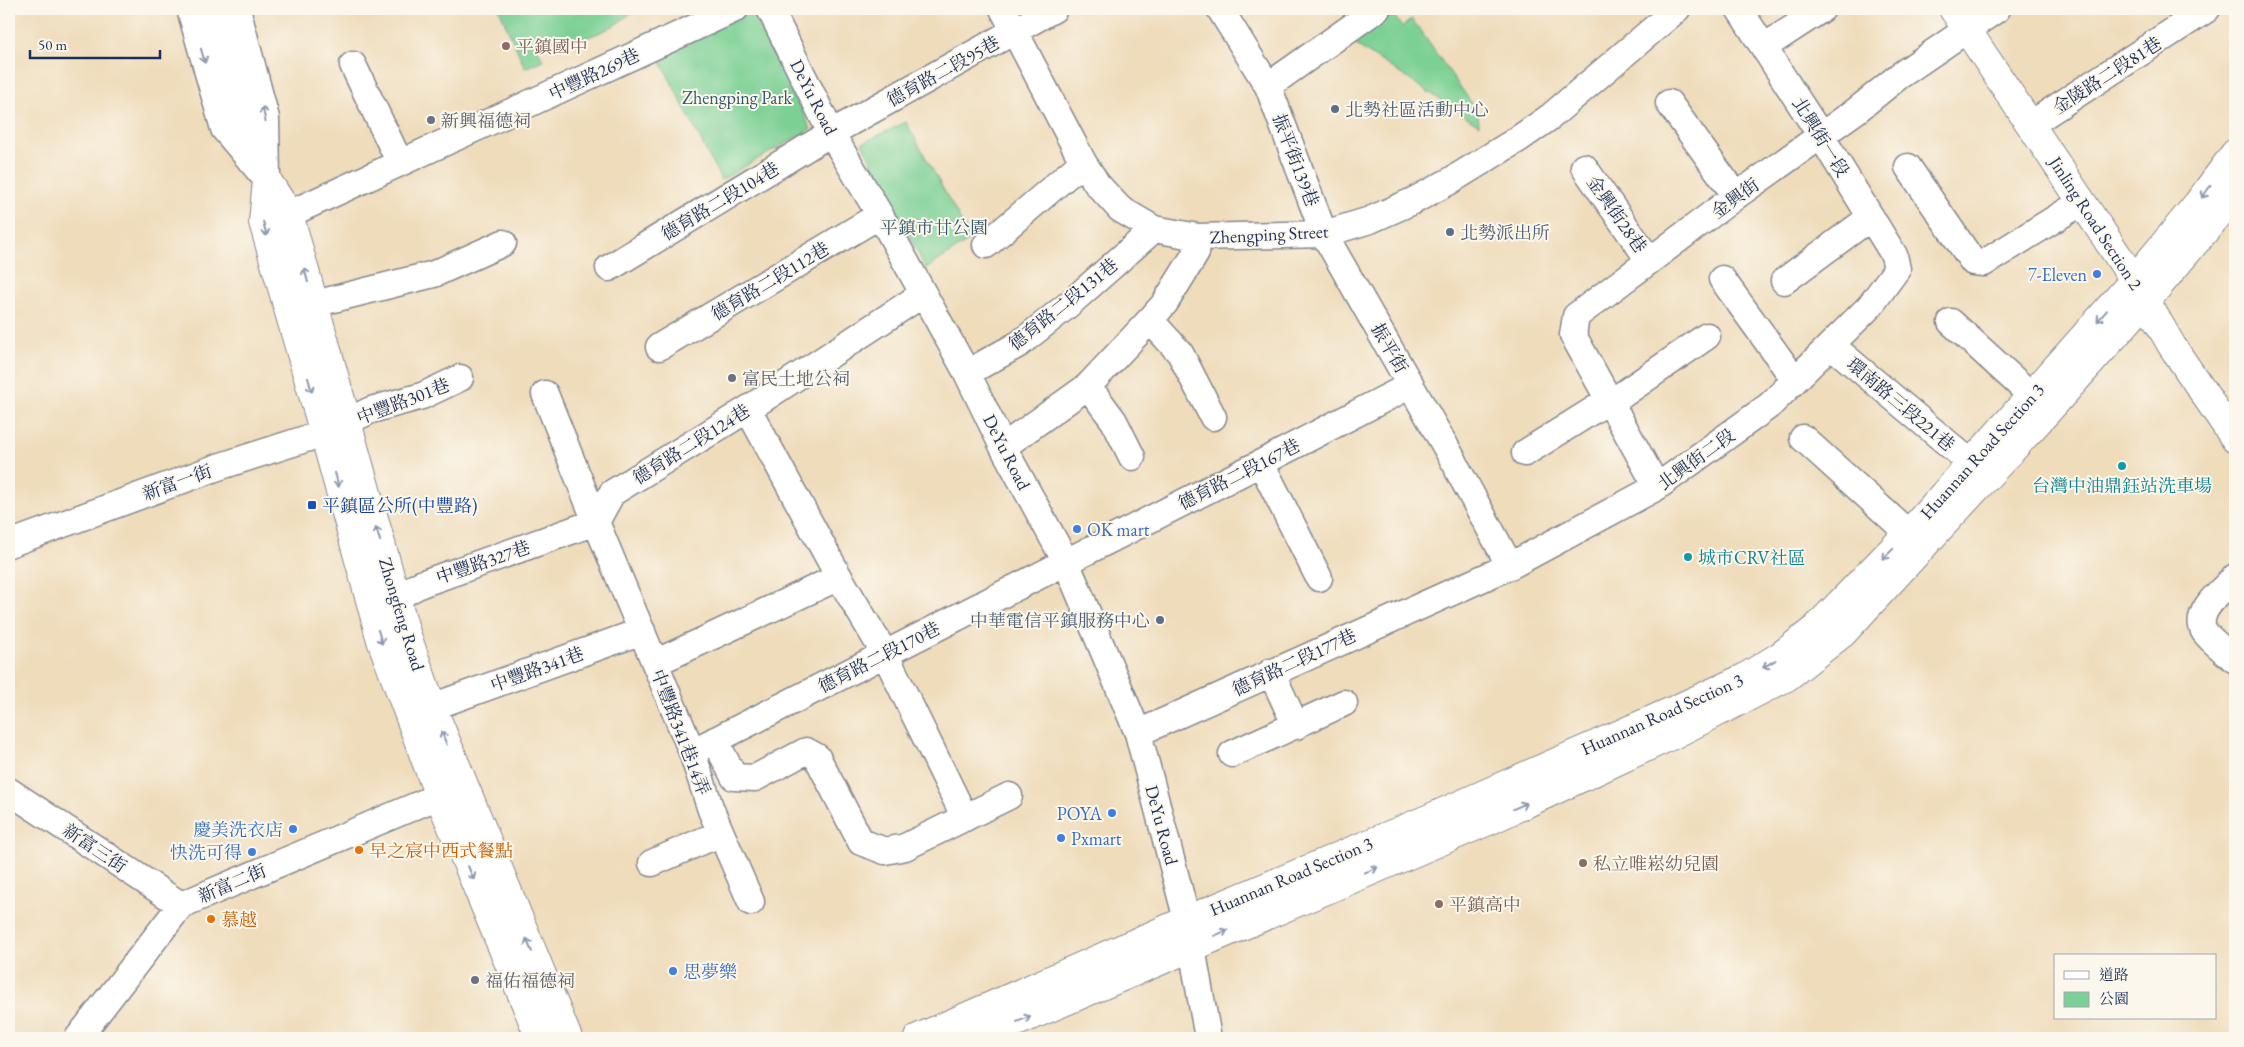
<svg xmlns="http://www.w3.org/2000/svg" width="2244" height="1047" font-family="'EB Garamond','Noto Serif TC',serif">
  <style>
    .green { fill: #7bd094; stroke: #4b8079 }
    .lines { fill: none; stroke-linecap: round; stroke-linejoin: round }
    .minor-casing { stroke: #85868c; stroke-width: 29 }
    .major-casing { stroke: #85868c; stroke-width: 30 }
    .minor { stroke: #fff; stroke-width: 26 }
    .major { stroke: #fff; stroke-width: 28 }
    .oneway { stroke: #8d97ae }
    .education-dot { fill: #8d6e63; stroke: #fbf7ec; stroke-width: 2 }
    .service-dot { fill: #5c6f8a; stroke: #fbf7ec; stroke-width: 2 }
    .worship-dot { fill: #6b7280; stroke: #fbf7ec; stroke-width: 2 }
    .shop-dot { fill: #3f7fe0; stroke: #fbf7ec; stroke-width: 2 }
    .culture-dot { fill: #0f9aa8; stroke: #fbf7ec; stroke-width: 2 }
    .transit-dot { fill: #1a4fb4; stroke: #fbf7ec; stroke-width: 2 }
    .food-dot { fill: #e8710a; stroke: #fbf7ec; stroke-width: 2 }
    .labels { text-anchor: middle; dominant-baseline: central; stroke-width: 4; stroke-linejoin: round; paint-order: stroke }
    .education-label { font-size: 18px; fill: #785e54; stroke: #fbf7ec; text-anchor: start }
    .street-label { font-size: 18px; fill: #1b2f5e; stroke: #fbf7ec }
    .park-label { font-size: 18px; fill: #33576c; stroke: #fbf7ec }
    .service-label { font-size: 18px; fill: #4e5e75; stroke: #fbf7ec; text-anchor: start }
    .worship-label { font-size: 18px; fill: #5b616d; stroke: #fbf7ec; text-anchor: start }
    .shop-label { font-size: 18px; fill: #366cbe; stroke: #fbf7ec; text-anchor: end }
    .culture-label { font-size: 18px; fill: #0d838f; stroke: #fbf7ec }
    .transit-label { font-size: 18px; fill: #164399; stroke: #fbf7ec; text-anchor: start }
    .food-label { font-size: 18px; fill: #c56008; stroke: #fbf7ec; text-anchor: start }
  </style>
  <rect width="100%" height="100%" fill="#fbf7ec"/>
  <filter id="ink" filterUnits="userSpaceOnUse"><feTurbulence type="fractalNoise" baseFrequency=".02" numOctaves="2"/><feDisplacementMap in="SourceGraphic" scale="10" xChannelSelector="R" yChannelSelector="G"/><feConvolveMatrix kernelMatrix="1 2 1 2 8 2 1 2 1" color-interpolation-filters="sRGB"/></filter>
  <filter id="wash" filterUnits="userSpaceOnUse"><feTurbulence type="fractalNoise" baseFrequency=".0096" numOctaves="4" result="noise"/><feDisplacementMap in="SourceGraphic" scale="20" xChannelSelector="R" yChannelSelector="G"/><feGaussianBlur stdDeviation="1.12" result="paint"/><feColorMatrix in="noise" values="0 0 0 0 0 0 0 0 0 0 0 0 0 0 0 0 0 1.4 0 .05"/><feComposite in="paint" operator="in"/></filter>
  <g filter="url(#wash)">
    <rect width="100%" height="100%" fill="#efdcbb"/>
    <path class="green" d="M499 9H636C607 35 572 47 533 39L543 60 525 68Z
      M751 9 811 129 721 180 658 56Z
      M1389 9 1402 27 1412 19 1478 112 1479 125 1344 37Z
      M906 122 971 239 926 269 862 143Z"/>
  </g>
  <g filter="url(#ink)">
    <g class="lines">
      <g class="minor-casing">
        <path id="minor" d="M190 9 224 129 261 173
          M237 9 266 118 267 177
          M770 9 831 133 880 215 967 373 1003 447 1066 562 1138 733 1187 920 1208 1038
          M1003 9 1083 162 1097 184 1120 209 1154 229 1198 237 1324 234 1370 220 1413 201 1450 181 1517 140 1550 117 1677 9
          M1220 9 1268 86 1324 234 1455 463
          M1764 47 1822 9
          M353 65 400 163
          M1268 86 1377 9
          M1669 103 1736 196
          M2031 124 2207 9
          M1584 167 1649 260
          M1908 167 1973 262 1984 263 2082 202
          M289 214 735 9
          M986 245 1083 162
          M609 268 831 133 1054 9
          M1722 279 1795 380
          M1784 281 1871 217
          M314 304 434 274 503 243
          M1150 320 1180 353 1213 417
          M1951 322 2032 396
          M1831 345 1971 463
          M659 347 880 215
          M967 373 1019 344 1068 305 1154 229
          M1088 386 1114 421 1132 457
          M545 394 596 522 692 752 711 810 751 902
          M1609 404 1707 336
          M748 409 839 577 885 654 965 818
          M1803 438 1908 533
          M1003 447 1088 386 1150 320 1165 303 1196 253 1198 237
          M1525 453 1608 401
          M1261 463 1319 578
          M1458 470 1510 566
          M1657 487 1573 335 1576 316 1736 196 1857 110 1899 76 1997 9
          M596 522 612 493 748 409 923 294
          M9 544 218 467 324 433 371 410 422 396 460 378
          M2235 577C2224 589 2193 611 2204 631 2209 639 2227 653 2235 660
          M378 607 421 584 596 522
          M655 663 839 577
          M1271 672 1296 726
          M432 707 642 631
          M1138 733 1510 566 1657 487 1770 405 1870 306 1897 269 1894 255 1821 136 1739 9
          M715 740 734 777 755 778 806 751 817 757 861 842 885 851 905 847 1009 796
          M692 752 1261 463 1411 385
          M1232 754 1344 703
          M9 791 181 905
          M652 863 721 833
          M78 1038 181 905 439 796 459 785"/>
      </g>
      <g class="major-casing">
        <path id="major" d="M212 9 242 117 267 180 289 214 406 633 432 707 568 1038
          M1953 9 2134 280 2172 346 2235 439
          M267 180 263 222 324 433 381 640 439 796 540 1038
          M918 1038 1187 920 1430 818 1672 711 1744 678 1780 656 1815 629 1918 523 2134 280 2198 203 2235 153
          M979 1038 1493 819 1675 734 1787 677 1843 633 2046 413 2146 301 2235 195"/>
      </g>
      <use href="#minor" class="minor"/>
      <use href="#major" class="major"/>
    </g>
    <defs><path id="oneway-shaft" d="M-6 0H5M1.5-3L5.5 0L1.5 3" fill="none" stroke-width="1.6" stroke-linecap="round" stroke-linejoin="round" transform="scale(1.25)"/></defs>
    <g class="oneway">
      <use href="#oneway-shaft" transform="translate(203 56) rotate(74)"/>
      <use href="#oneway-shaft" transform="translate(264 114) rotate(-101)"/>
      <use href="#oneway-shaft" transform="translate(2206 192) rotate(127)"/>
      <use href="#oneway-shaft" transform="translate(265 229) rotate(76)"/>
      <use href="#oneway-shaft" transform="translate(306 275) rotate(-105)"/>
      <use href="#oneway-shaft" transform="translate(2102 316) rotate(131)"/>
      <use href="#oneway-shaft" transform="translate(310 385) rotate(74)"/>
      <use href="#oneway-shaft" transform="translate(337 480) rotate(75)"/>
      <use href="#oneway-shaft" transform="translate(378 534) rotate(-106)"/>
      <use href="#oneway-shaft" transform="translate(1888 554) rotate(134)"/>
      <use href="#oneway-shaft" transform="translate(380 637) rotate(74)"/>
      <use href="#oneway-shaft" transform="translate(1769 664) rotate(149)"/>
      <use href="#oneway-shaft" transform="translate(444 738) rotate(-112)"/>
      <use href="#oneway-shaft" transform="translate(1520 806) rotate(-25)"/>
      <use href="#oneway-shaft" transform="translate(1371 870) rotate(-23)"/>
      <use href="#oneway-shaft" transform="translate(471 873) rotate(67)"/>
      <use href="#oneway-shaft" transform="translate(1221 933) rotate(-23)"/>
      <use href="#oneway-shaft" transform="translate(529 945) rotate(-113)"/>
      <use href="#oneway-shaft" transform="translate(1024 1019) rotate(-23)"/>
    </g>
  </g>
  <g class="education-dot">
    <circle cx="506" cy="46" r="5"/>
    <circle cx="1583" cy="863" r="5"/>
    <circle cx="1439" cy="904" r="5"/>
  </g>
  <g class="service-dot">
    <circle cx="1335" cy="109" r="5"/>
    <circle cx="1450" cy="232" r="5"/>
    <circle cx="1160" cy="620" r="5"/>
  </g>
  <g class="worship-dot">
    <circle cx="431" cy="120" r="5"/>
    <circle cx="732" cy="378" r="5"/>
    <circle cx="475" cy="980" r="5"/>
  </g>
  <g class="shop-dot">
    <circle cx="2097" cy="274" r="5"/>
    <circle cx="1077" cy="529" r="5"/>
    <circle cx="1112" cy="813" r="5"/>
    <circle cx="293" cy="829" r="5"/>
    <circle cx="1061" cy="838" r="5"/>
    <circle cx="252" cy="852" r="5"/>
    <circle cx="673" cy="971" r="5"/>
  </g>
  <g class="culture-dot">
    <circle cx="2122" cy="466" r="5"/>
    <circle cx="1688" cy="557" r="5"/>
  </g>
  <rect class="transit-dot" x="307" y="500" width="10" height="10" rx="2.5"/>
  <g class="food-dot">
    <circle cx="359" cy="850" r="5"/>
    <circle cx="211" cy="919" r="5"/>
  </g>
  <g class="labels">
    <g class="education-label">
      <text x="516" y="46">平鎮國中</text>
      <text x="1593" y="863">私立唯崧幼兒園</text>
      <text x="1449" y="904">平鎮高中</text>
    </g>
    <g class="street-label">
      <text transform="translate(943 71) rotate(-29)">德育路二段95巷</text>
      <text transform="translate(594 74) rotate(-25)">中豐路269巷</text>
      <text transform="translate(2107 75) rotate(-33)">金陵路二段81巷</text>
      <text transform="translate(814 97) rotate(63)">DeYu Road</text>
      <text transform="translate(1821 137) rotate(58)">北興街一段</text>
      <text transform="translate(1296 160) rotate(69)">振平街139巷</text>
      <text transform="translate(1735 198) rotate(-36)">金興街</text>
      <text transform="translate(720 201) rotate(-31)">德育路二段104巷</text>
      <text transform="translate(1617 214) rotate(55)">金興街28巷</text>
      <text transform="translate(2096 223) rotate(57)">Jinling Road Section 2</text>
      <text transform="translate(1269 234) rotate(-3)">Zhengping Street</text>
      <text transform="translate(770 281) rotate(-31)">德育路二段112巷</text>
      <text transform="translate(1063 304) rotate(-39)">德育路二段131巷</text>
      <text transform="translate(1390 348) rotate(60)">振平街</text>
      <text transform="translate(403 401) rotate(-21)">中豐路301巷</text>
      <text transform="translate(1901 404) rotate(40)">環南路三段221巷</text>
      <text transform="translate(691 444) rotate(-32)">德育路二段124巷</text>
      <text transform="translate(1982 451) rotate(-48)">Huannan Road Section 3</text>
      <text transform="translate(1007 452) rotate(63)">DeYu Road</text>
      <text transform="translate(1696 459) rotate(-36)">北興街二段</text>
      <text transform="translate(1239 474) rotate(-27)">德育路二段167巷</text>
      <text transform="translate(177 482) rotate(-20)">新富一街</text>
      <text transform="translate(483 562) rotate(-19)">中豐路327巷</text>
      <text transform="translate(402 614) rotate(73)">Zhongfeng Road</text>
      <text transform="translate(879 657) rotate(-27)">德育路二段170巷</text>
      <text transform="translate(1294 662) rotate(-25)">德育路二段177巷</text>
      <text transform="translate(537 669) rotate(-20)">中豐路341巷</text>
      <text transform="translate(1662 714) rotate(-24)">Huannan Road Section 3</text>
      <text transform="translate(681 732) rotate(69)">中豐路341巷14弄</text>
      <text transform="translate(1162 825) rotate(75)">DeYu Road</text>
      <text transform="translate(95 848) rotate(34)">新富三街</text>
      <text transform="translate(1291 876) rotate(-23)">Huannan Road Section 3</text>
      <text transform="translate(232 883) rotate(-23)">新富二街</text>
    </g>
    <g class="park-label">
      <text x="737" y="97">Zhengping Park</text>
      <text x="934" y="227">平鎮市廿公園</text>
    </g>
    <g class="service-label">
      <text x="1345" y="109">北勢社區活動中心</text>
      <text x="1460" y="232">北勢派出所</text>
      <text x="1150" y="620" text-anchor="end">中華電信平鎮服務中心</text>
    </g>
    <g class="worship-label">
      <text x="441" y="120">新興福德祠</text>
      <text x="742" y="378">富民土地公祠</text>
      <text x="485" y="980">福佑福德祠</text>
    </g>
    <g class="shop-label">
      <text x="2087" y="274">7-Eleven</text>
      <text x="1087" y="529" text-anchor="start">OK mart</text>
      <text x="1102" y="813">POYA</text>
      <text x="283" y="829">慶美洗衣店</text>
      <text x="1071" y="838" text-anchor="start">Pxmart</text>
      <text x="242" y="852">快洗可得</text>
      <text x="683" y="971" text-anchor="start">思夢樂</text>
    </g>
    <g class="culture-label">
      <text x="2122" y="485">台灣中油鼎鈺站洗車場</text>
      <text x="1698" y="557" text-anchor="start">城市CRV社區</text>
    </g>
    <g class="transit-label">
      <text x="322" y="505">平鎮區公所(中豐路)</text>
    </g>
    <g class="food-label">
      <text x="369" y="850">早之宸中西式餐點</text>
      <text x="221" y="919">慕越</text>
    </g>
  </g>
  <rect width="2244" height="1047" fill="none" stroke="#fbf7ec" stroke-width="30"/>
  <rect x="2054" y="954" width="162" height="65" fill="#fbf7ec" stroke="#a1a7b3"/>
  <rect x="2064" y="971" width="25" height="8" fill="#ffffff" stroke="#a1a7b3"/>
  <text x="2099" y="980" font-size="15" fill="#1b2f5e">道路</text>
  <rect x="2064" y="992" width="25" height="15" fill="#7bd094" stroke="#a1a7b3"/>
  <text x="2099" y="1004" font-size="15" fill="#1b2f5e">公園</text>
  <path d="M30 50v8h130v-8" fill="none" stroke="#1b2f5e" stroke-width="2.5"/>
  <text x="38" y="50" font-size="15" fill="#1b2f5e" stroke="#fbf7ec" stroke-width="4" paint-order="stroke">50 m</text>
</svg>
